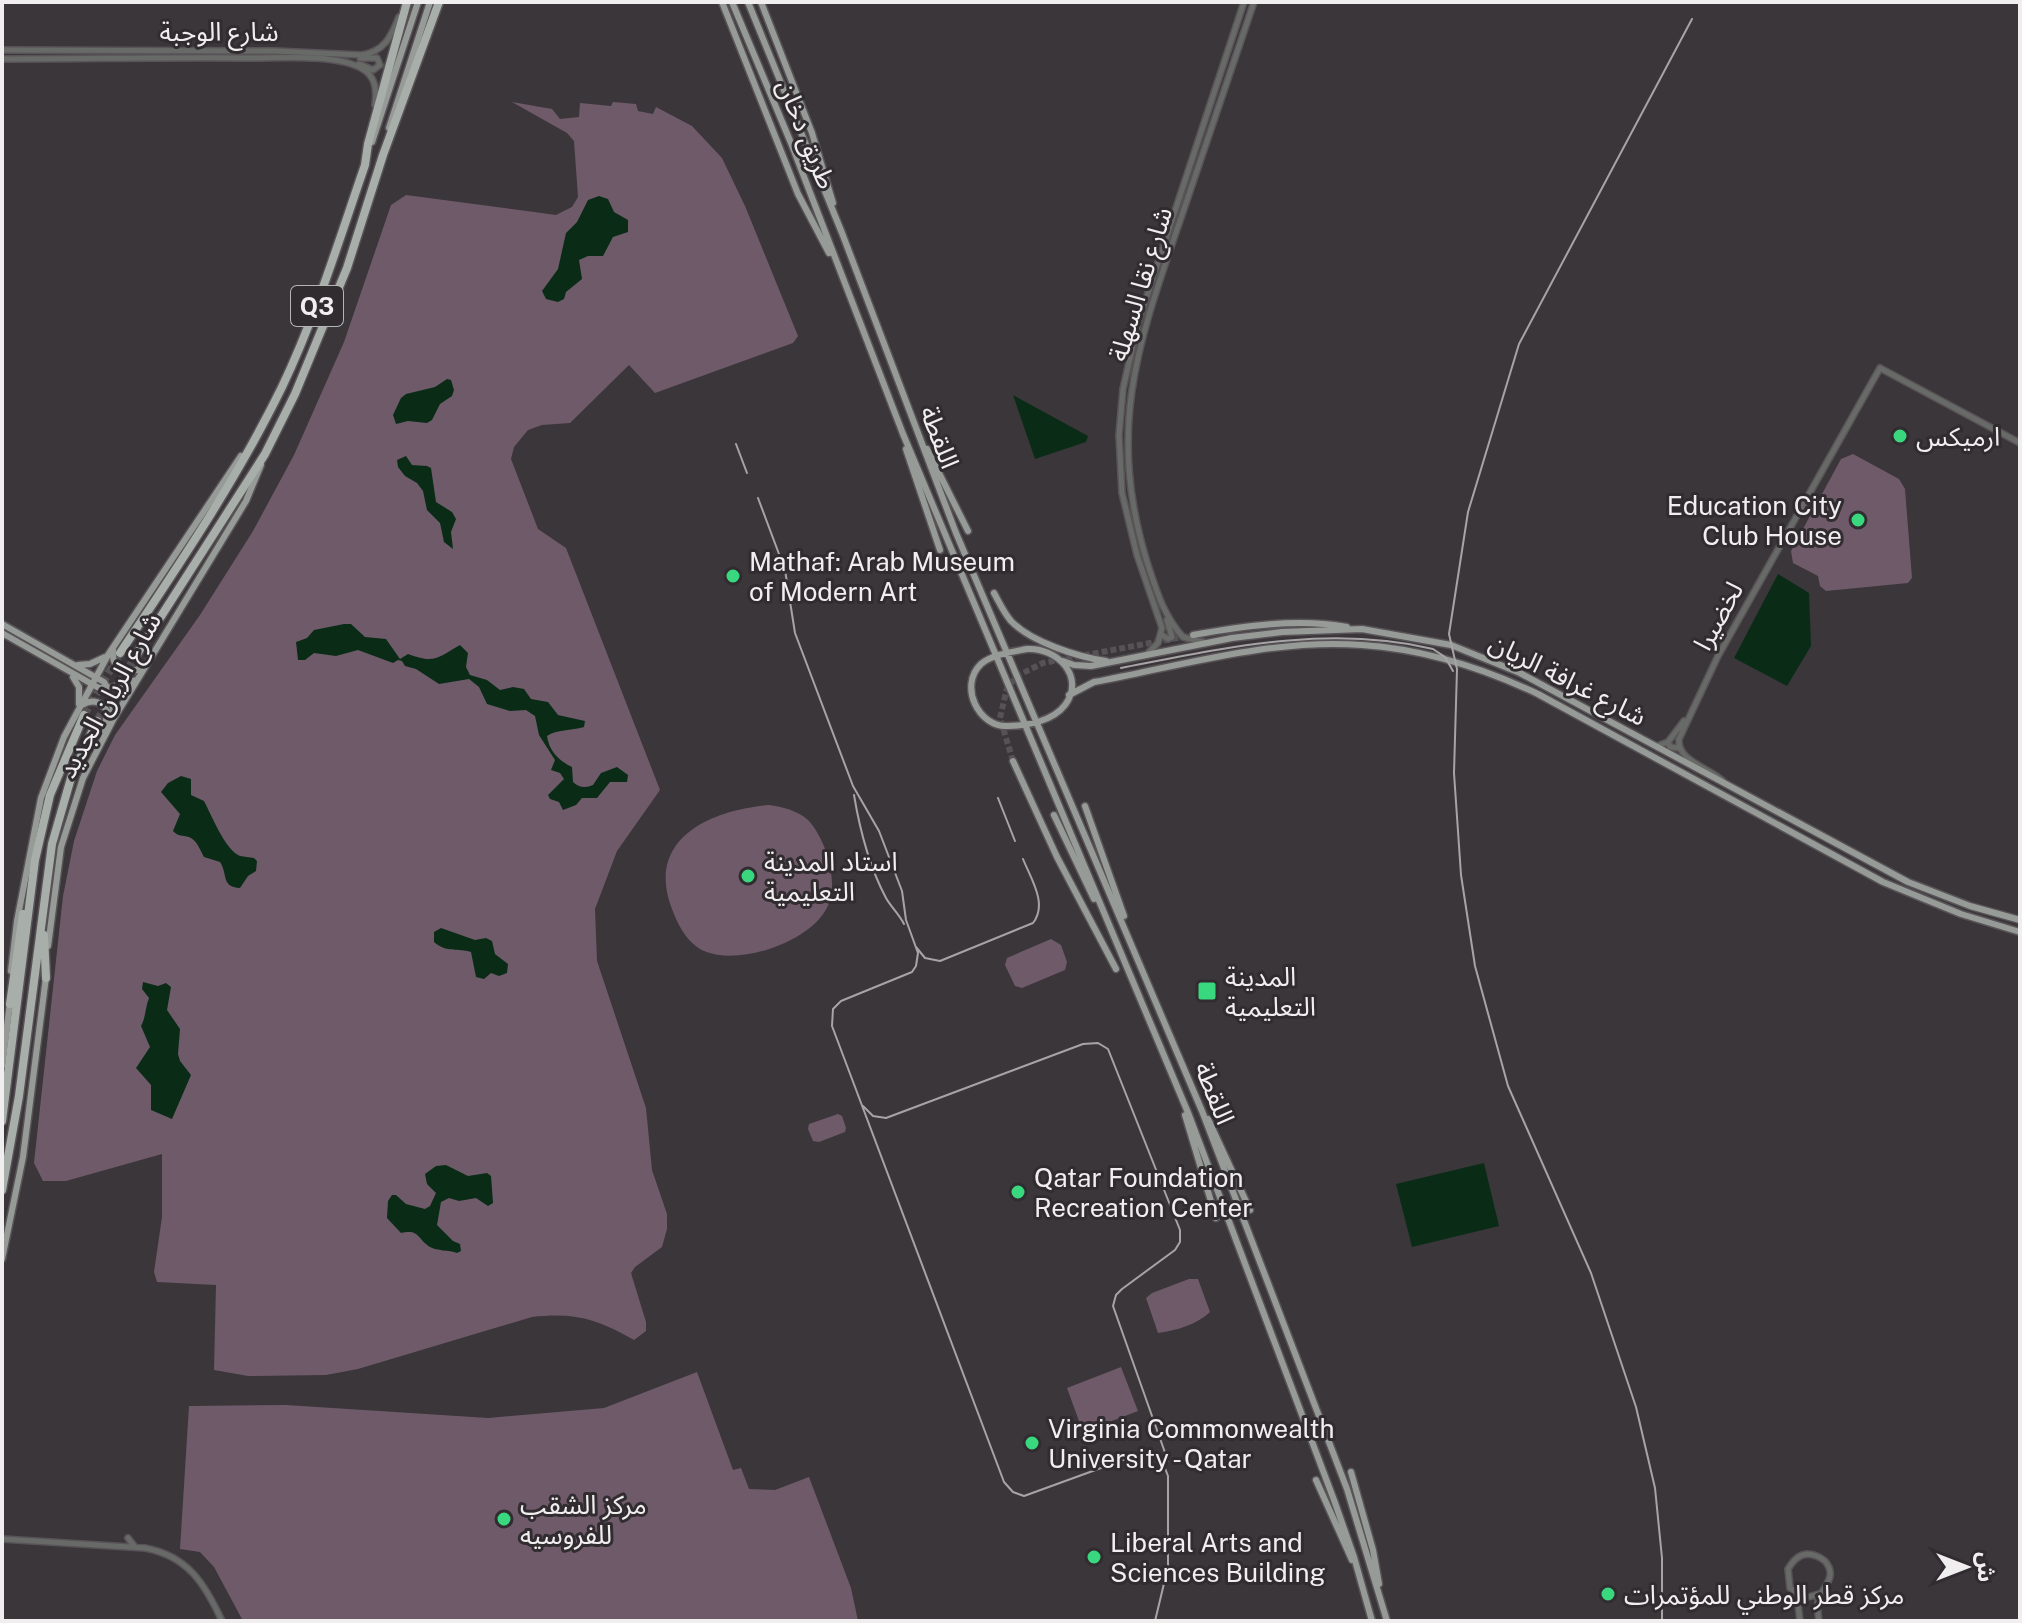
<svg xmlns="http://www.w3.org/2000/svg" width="2022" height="1623" font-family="'Public Sans','Noto Sans Arabic',sans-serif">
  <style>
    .green { fill: #6f5a6a }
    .water { fill: #0a2c17 }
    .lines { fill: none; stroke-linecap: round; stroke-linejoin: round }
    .major-tunnel { stroke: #565255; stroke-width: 6; stroke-dasharray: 6 3; stroke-linecap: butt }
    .highway-tunnel { stroke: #565255; stroke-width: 8; stroke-dasharray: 8 4; stroke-linecap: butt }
    .minor-casing { stroke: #585357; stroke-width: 8 }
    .major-casing { stroke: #585357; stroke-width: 9 }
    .highway-casing { stroke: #585357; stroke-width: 11 }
    .minor { stroke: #686a68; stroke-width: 5 }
    .major { stroke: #969b98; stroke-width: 6 }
    .highway { stroke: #a8afaa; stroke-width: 8 }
    .tram { stroke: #a7a4a6; stroke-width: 2 }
    .poi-dot { fill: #39d87f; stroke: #312c2f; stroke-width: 3 }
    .labels { text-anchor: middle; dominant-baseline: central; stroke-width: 6; stroke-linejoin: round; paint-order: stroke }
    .shield { fill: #312c2f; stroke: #b7b4b6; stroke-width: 2 }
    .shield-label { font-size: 24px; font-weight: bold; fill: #f1eef0 }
    .street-label { font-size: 26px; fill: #f1eef0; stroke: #312c2f }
    .poi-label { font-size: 26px; fill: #f1eef0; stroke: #312c2f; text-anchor: start }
  </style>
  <rect width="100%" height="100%" fill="#3b363a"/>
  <path class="green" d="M512 102 552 109 560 119 579 117 580 103 611 106 613 102 636 104 638 111 653 114 656 107 692 126 722 158 745 206 798 336 793 343 655 393 629 365 570 423 542 425 528 430 514 447 511 459 538 529 566 548 660 790 617 851 595 909 597 961 646 1108 652 1170 667 1214V1229L662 1247 635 1267 631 1273 646 1322V1331L634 1340C598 1319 574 1312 532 1317L358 1369 326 1375 248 1376 214 1370 216 1285 157 1282 154 1272 162 1217V1154L66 1181H43L34 1163 63 896 74 841 97 771 115 735 200 615 253 531 294 455 344 342 391 205 406 195 556 215 572 207 578 197 574 141 567 133Z
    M1853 454 1899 479 1905 489 1912 578 1908 583 1826 591 1820 586 1818 576 1793 563 1791 551 1841 459Z
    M769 805C782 807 797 810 808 820 825 838 837 876 830 900 819 940 740 967 704 951 687 943 678 925 672 909 645 839 710 810 769 805Z
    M1051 939 1061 945 1067 962 1065 970 1022 988 1015 986 1005 965 1007 958Z
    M838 1114 842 1116 846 1128 845 1132 819 1142 813 1141 808 1129 809 1124Z
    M1189 1279H1198L1210 1312C1198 1324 1175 1331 1158 1333L1146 1298 1152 1293Z
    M1121 1367 1138 1411 1083 1432 1067 1388Z
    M697 1372 733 1470 741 1468 749 1489 775 1490 809 1477 851 1588 858 1621H243L214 1567 200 1552 180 1549 189 1406 286 1405 488 1418 604 1408Z"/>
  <path class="water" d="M599 196 608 199 614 212 628 220V232L613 237 603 256H588L579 260 582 279 566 292 564 299 558 302 546 299 542 291 558 269 566 233 577 222 588 200Z
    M447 379 451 380 454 390 452 396 440 404 432 420 427 423 408 421 396 424 393 415 401 398 406 394 435 387Z
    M1013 395 1088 436 1086 442 1035 459Z
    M406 456 412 465 427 466 431 468 436 502 452 512 456 519 451 532 453 549 444 542 440 523 427 510 423 491 417 483 405 476 398 467 397 460Z
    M1778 574 1809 593 1811 646 1787 686 1734 658Z
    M344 624H351L365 637 386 639 400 659 408 654C435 664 437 658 460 645L468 653 466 667 470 675 487 680 500 690 513 687 524 689 531 699 548 702 558 715 585 721 584 727C571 731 557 729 547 736 549 751 559 761 572 767L573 782C579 788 586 788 593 785L601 773 617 767 628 775 627 782H610L597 798H582L576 805 563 810 559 802 550 799 548 795 564 779 560 773 551 770 555 760 539 735 535 716 526 710 510 711 487 704 479 687 469 679 439 684 416 669 405 666 402 661 398 660 393 663 358 650 336 656 314 653 305 660H298L296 642 307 638 314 630Z
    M181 776 191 779V795L204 801C211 814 225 850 240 856 245 857 249 857 254 858L257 861 256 871 248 876 240 888C221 887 228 874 220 862L204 857C200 850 197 840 189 837 182 835 179 837 173 831L180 814 161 792 168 783Z
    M441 928 475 940 486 938 492 941 495 954 508 964 507 973 499 976 491 973 484 979 476 977 471 952C458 948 447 953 434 942V932Z
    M143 982 158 986 166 983 171 987 167 1010 180 1029 178 1054 180 1061 191 1075 172 1119 151 1110V1085L136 1068 150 1047 141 1026C146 1017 145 1008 149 998L142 989Z
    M1484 1163 1499 1226 1412 1247 1396 1184Z
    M446 1165 468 1176 487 1173 491 1176 493 1203 488 1206 476 1198 459 1201 449 1198 441 1202 437 1225 453 1241 460 1244 461 1251 457 1253C449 1250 437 1251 430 1247 417 1239 420 1229 401 1233L387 1218 388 1201 392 1195H396L406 1204 425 1209 430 1206 436 1193 427 1184 425 1174 436 1166Z"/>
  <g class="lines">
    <path class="major-tunnel" d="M1013 761 1000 718 1007 688 1017 676 1043 663 1193 635"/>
    <path class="highway-tunnel" d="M84 715 118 657
      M97 721 135 657"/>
    <g class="minor-casing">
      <path id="minor" d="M2 50 275 51 361 55C384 52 391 37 399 17
        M2 59C85 59 169 57 252 58 283 58 334 54 361 68 376 76 377 90 375 105
        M359 64 373 70 380 65 377 58H360
        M1162 635 1168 639 1172 637 1167 620
        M1203 642 1183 637C1163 615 1156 589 1147 562 1105 424 1140 338 1184 209 1207 140 1230 71 1254 2
        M1147 654 1158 643 1162 628 1137 555 1122 493 1119 435 1123 389 1138 323 1244 2
        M1668 742 1670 747 1679 748
        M1657 746 1668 742 1684 721
        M1723 781C1708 767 1677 761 1679 739L1718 656 1880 368 2020 443
        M128 1538 135 1547
        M2 1539 145 1548C188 1556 205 1584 222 1621
        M1797 1595 1800 1621
        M1819 1621C1818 1615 1817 1608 1818 1602 1821 1587 1839 1578 1825 1561 1820 1557 1814 1554 1807 1554 1798 1555 1793 1561 1788 1569L1790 1588 1805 1598 1822 1593"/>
    </g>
    <g class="major-casing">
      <path id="major" d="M722 2 798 194 829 253
        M732 2 791 143 903 434 1189 1115 1334 1500 1354 1557 1372 1621
        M748 2 842 233 956 533 1202 1111 1347 1489 1387 1621
        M761 2 812 133 833 203
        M389 128 430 2
        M372 142 418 2
        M906 449 940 550
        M927 449 968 531
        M994 593C999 602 1004 613 1011 621 1031 642 1078 657 1106 661
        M2 624 104 682 112 697 113 720
        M2 633 99 688H109L137 680
        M1193 635C1244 626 1297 618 1347 627
        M1027 649C1057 647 1086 677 1065 705 1053 721 1027 726 1008 726 979 728 958 686 981 664 993 654 1012 652 1027 649Z
        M113 650C111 669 126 676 141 668
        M1063 661 1074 665 1091 666 1232 638 1282 632 1362 629 1451 645 1520 673 1908 882 1970 906 2020 920
        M78 665 90 664 105 657
        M73 677 79 687V704
        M1069 695 1094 682C1180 666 1273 638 1362 645 1423 649 1483 668 1538 694L1883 882 1961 914 2020 932
        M82 705C93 698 103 702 108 713L103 730
        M1013 761 1057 857 1116 969
        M1085 806 1124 916
        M1054 815 1094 899
        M48 946 61 847 83 778 113 720 246 501 261 465
        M11 971 17 921 41 798 64 737 108 655 241 456
        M2 1066 10 1002
        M1185 1115 1216 1218
        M1208 1119 1250 1210
        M2 1259 23 1157 46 977
        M1351 1472 1373 1550 1379 1584
        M1316 1480 1352 1560"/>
    </g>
    <g class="highway-casing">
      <path id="highway" d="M120 653C178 566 236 481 282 387 316 316 339 240 365 165L368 144 407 2
        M135 657 265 454 295 394 347 268 383 155 439 2
        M44 935 46 978
        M10 1004 23 914
        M2 1121 35 860 50 795 84 715
        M2 1190 19 1096 52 844 71 778 97 721"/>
    </g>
    <use href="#minor" class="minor"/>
    <use href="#major" class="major"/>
    <use href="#highway" class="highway"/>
    <path class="tram" d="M736 444 747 473
      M758 498 785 570 795 633 853 786 879 831 902 891 906 920 918 953 916 966 912 972 841 1001 833 1009 832 1026 1004 1482 1013 1492 1024 1496 1145 1452 1160 1455 1168 1476V1567L1155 1621
      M1121 668C1225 648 1327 624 1433 649L1445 657 1453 671
      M854 795C860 831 869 866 886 898 891 907 899 914 904 924
      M998 798 1015 841
      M916 947 925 958 940 961 1033 923C1048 904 1031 879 1023 859
      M863 1106 873 1116 886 1118 1083 1044 1098 1043 1108 1049 1180 1230V1242L1175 1250 1122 1289 1116 1295 1113 1306 1168 1461
      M1662 1621V1558L1655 1488 1636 1407 1591 1273 1508 1086 1475 966 1461 875 1454 773 1457 669 1449 634 1468 512 1519 344 1692 19"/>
  </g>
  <g class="poi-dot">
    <circle cx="1900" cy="436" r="8"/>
    <circle cx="1858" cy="520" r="8"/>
    <circle cx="733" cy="576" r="8"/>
    <circle cx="748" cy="876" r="8"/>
    <rect x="1197" y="981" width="20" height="20" rx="4"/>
    <circle cx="1018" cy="1192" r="8"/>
    <circle cx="1032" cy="1443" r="8"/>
    <circle cx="504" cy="1519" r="8"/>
    <circle cx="1094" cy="1557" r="8"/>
    <circle cx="1608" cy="1594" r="8"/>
  </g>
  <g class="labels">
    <rect class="shield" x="291" y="286" width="52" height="40" rx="6"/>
    <g class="shield-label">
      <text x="317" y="306">Q3</text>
    </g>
    <g class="street-label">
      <text x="219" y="31">شارع الوجبة</text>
      <text transform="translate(807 134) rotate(68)">طريق دخان</text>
      <text transform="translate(1140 284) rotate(-73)">شارع نقا السهلة</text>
      <text transform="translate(940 437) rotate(69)">اللقطة</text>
      <text transform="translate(1718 616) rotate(-61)">لخضيرا</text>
      <text transform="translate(1568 679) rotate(27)">شارع غرافة الريان</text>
      <text transform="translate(109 695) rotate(-61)">شارع الريان الجديد</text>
      <text transform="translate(1215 1093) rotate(68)">اللقطة</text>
    </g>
    <g class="poi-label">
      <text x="1916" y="436">ارميكس</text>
      <text x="1842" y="505" text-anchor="end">Education City<tspan x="1842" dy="30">Club House</tspan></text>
      <text x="749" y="561">Mathaf: Arab Museum<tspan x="749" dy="30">of Modern Art</tspan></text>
      <text x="764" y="861">استاد المدينة<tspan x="764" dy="30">التعليمية</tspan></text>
      <text x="1225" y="976">المدينة<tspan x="1225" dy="30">التعليمية</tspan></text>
      <text x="1034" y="1177">Qatar Foundation<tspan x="1034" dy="30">Recreation Center</tspan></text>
      <text x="1048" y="1428">Virginia Commonwealth<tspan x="1048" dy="30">University - Qatar</tspan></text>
      <text x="520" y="1504">مركز الشقب<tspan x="520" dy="30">للفروسيه</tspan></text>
      <text x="1110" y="1542">Liberal Arts and<tspan x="1110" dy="30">Sciences Building</tspan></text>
      <text x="1624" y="1594">مركز قطر الوطني للمؤتمرات</text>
    </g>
  </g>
  <rect width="2022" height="1623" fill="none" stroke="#f1eef0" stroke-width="8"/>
  <g transform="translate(1966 1567) rotate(90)" stroke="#312c2f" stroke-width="6" paint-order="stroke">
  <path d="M0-6L14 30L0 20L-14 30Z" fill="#f1eef0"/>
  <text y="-12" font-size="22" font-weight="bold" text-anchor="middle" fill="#f1eef0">ش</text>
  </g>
</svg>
